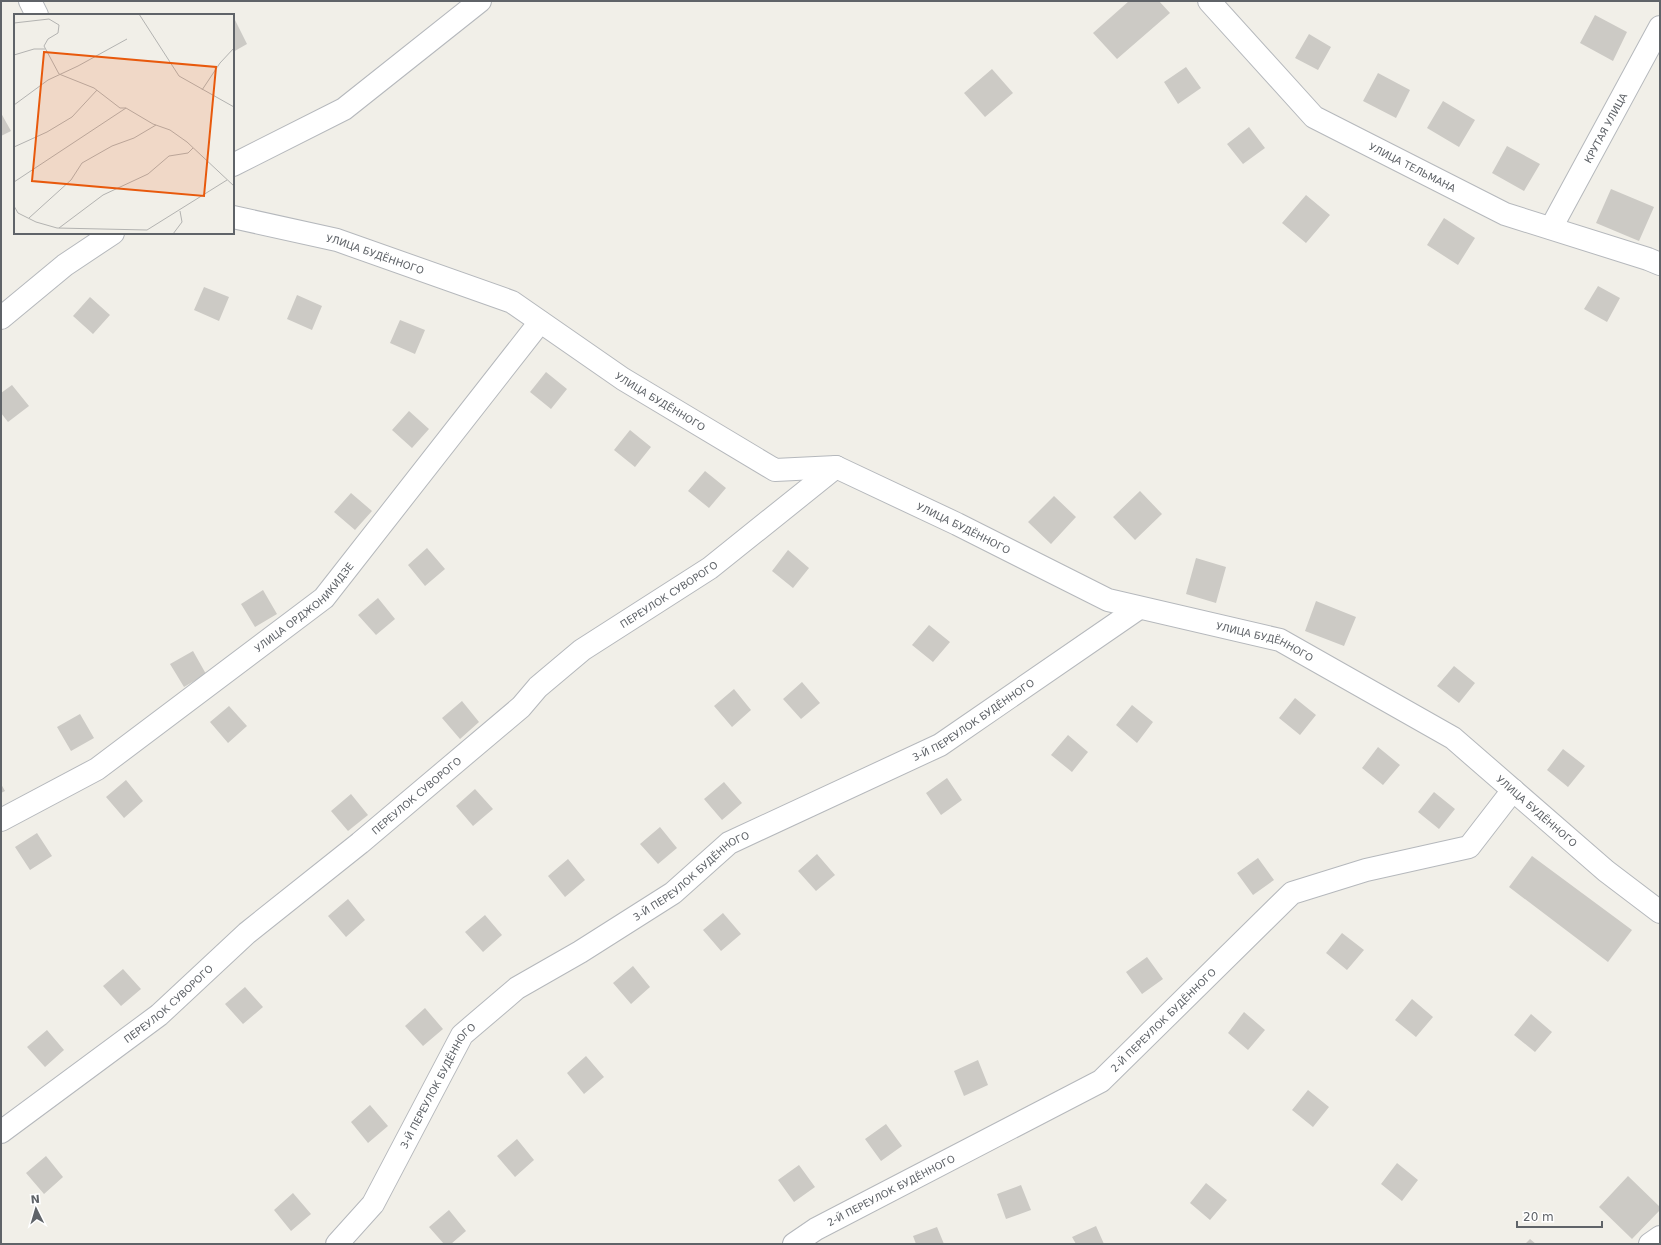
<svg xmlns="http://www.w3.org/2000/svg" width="1661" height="1245" font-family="'DejaVu Sans',sans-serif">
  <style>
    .building { fill: #cccac5 }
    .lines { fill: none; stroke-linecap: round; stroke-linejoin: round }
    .minor-casing { stroke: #b5b8bc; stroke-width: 24 }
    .minor { stroke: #fff; stroke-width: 22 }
    .labels { text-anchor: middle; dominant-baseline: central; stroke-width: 3; stroke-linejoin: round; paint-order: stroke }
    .street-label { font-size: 10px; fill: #5f6368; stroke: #fff }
    .inset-road { fill: none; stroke: #b3b3b1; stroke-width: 1 }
    .view { fill: #e8590c; fill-opacity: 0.15; stroke: #e8590c; stroke-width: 2 }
    .inset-edge { fill: none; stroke: #5f6368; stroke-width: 2 }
  </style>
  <rect width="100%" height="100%" fill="#f1efe8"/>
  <path class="building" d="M1129 1H1159L1170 13 1117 59 1093 33Z
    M1595 15 1627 32 1613 61 1580 43Z
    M235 20 247 44 233 52V21Z
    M1309 34 1331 47 1318 70 1295 58Z
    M1186 67 1201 88 1178 104 1164 82Z
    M992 69 1013 93 985 117 964 93Z
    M1378 73 1410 90 1396 118 1363 101Z
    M1443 101 1475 120 1459 147 1427 128Z
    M1 113 11 131 1 136Z
    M1249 127 1265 148 1243 164 1227 144Z
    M1507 146 1540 164 1524 191 1492 173Z
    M1611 189 1654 207 1639 241 1596 223Z
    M1306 195 1330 215 1306 243 1282 223Z
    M1444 218 1475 238 1458 265 1427 245Z
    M1598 286 1620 298 1607 322 1584 309Z
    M204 287 229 297 219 321 194 310Z
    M297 295 322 306 312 330 287 319Z
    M90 297 110 315 93 334 73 316Z
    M400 320 425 330 415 354 390 343Z
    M546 372 567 389 551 409 530 392Z
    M12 385 29 406 8 422 1 413V393Z
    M409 411 429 429 412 448 392 430Z
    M630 430 651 447 635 467 614 450Z
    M705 471 726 488 709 508 688 491Z
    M1140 491 1162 514 1135 540 1113 517Z
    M351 493 372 511 355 530 334 512Z
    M1054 496 1076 517 1051 544 1028 522Z
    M427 548 445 569 425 586 408 565Z
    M788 550 809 568 793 588 772 571Z
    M1196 558 1226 567 1216 603 1186 594Z
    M263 590 277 614 255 627 241 604Z
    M378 598 395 619 376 635 358 615Z
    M1316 601 1356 617 1344 646 1305 631Z
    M929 625 950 642 933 662 912 645Z
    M193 651 206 674 184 687 170 664Z
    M1454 666 1475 683 1459 703 1437 686Z
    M802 682 820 703 801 719 783 699Z
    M734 689 751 710 732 727 714 706Z
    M1295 698 1316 715 1300 735 1279 718Z
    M462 701 479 722 460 739 442 718Z
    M1132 705 1153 722 1137 743 1116 725Z
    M229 706 247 726 228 743 210 722Z
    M80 714 94 738 71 751 57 727Z
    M1068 735 1088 752 1072 772 1051 755Z
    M1378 747 1400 765 1383 785 1362 768Z
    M1563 749 1585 766 1568 787 1547 770Z
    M947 778 962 800 941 815 926 793Z
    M126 780 143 801 124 818 106 797Z
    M724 782 742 803 722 820 704 799Z
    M1 784 5 791 1 793Z
    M475 789 493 809 473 826 456 806Z
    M1434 792 1455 809 1439 829 1418 812Z
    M351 794 368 815 348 831 331 811Z
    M660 827 677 848 658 864 640 844Z
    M37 833 52 856 30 870 15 847Z
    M817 854 835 875 816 891 798 871Z
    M1532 856 1632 930 1608 962 1509 887Z
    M1258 858 1274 880 1253 895 1237 873Z
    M568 859 585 880 565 897 548 876Z
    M348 899 365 920 346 937 328 916Z
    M723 913 741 934 721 951 703 930Z
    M485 915 502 935 483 952 465 932Z
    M1342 933 1364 950 1347 970 1326 953Z
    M1147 957 1163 979 1142 994 1126 972Z
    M633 966 650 987 631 1004 613 983Z
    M123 969 141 989 121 1006 103 986Z
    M245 987 263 1007 243 1024 225 1004Z
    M1412 999 1433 1017 1416 1037 1395 1020Z
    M425 1008 443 1029 423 1046 405 1026Z
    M1244 1012 1265 1030 1248 1050 1228 1033Z
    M1531 1014 1552 1032 1535 1052 1514 1035Z
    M47 1030 64 1050 45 1067 27 1047Z
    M586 1056 604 1077 584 1094 567 1073Z
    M978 1060 988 1085 964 1096 954 1071Z
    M1308 1090 1329 1107 1313 1127 1292 1110Z
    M370 1105 388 1126 368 1143 351 1122Z
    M886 1124 902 1146 881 1161 865 1139Z
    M517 1139 534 1160 515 1177 497 1156Z
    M46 1156 63 1177 44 1194 26 1173Z
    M1397 1163 1418 1180 1402 1201 1381 1184Z
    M799 1165 815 1187 794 1202 778 1180Z
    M1628 1176 1660 1207V1210L1632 1239 1599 1207Z
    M1206 1183 1227 1200 1210 1220 1190 1203Z
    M1021 1185 1031 1210 1006 1219 997 1194Z
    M293 1193 311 1214 291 1231 274 1210Z
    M449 1210 466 1231 451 1244H444L429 1227Z
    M1096 1226 1104 1244H1076L1072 1237Z
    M937 1227 944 1244H916L913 1236Z
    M1530 1239 1536 1244H1525Z"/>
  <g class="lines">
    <g class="minor-casing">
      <g id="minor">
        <path d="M30 1 37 15"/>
        <path id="s1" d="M1209 1 1314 117 1505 214 1648 259 1660 264"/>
        <path d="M233 165 344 109 480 1"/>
        <path id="s2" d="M233 217 337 240 512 302 623 379 775 470 836 467 957 524 1108 600 1280 640 1453 738 1606 871 1660 912"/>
        <path id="s3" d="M1551 228 1660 27"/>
        <path d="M1 318 65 265 113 233"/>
        <path id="s4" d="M1 820 97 769 324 598 540 322"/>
        <path id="s5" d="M1 1132 159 1015 247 933 360 843 521 707 538 687 582 650 710 568 836 467"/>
        <path id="s6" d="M337 1244 373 1204 462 1035 517 988 580 952 673 893 729 843 940 745 1139 608"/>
        <path id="s7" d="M794 1244 816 1229 1101 1081 1292 893 1366 870 1469 847 1513 790"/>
        <path d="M1650 1244 1660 1237"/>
      </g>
    </g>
    <use href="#minor" class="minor"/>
  </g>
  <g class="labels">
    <g class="street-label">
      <text stroke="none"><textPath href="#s3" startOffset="114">КРУТАЯ УЛИЦА</textPath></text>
      <text stroke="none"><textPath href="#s1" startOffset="267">УЛИЦА ТЕЛЬМАНА</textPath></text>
      <text stroke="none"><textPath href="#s2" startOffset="147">УЛИЦА БУДЁННОГО</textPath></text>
      <text stroke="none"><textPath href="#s2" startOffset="471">УЛИЦА БУДЁННОГО</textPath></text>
      <text stroke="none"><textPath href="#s2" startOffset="807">УЛИЦА БУДЁННОГО</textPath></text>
      <text stroke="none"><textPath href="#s5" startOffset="859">ПЕРЕУЛОК СУВОРОГО</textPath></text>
      <text stroke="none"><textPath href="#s4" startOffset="372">УЛИЦА ОРДЖОНИКИДЗЕ</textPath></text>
      <text stroke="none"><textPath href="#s2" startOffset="1131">УЛИЦА БУДЁННОГО</textPath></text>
      <text stroke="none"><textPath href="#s6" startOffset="849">3-Й ПЕРЕУЛОК БУДЁННОГО</textPath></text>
      <text stroke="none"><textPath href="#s5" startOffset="535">ПЕРЕУЛОК СУВОРОГО</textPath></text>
      <text stroke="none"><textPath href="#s2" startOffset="1455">УЛИЦА БУДЁННОГО</textPath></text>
      <text stroke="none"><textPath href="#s6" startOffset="525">3-Й ПЕРЕУЛОК БУДЁННОГО</textPath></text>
      <text stroke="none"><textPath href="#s5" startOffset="211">ПЕРЕУЛОК СУВОРОГО</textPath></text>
      <text stroke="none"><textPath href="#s7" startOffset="435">2-Й ПЕРЕУЛОК БУДЁННОГО</textPath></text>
      <text stroke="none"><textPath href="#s6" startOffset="189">3-Й ПЕРЕУЛОК БУДЁННОГО</textPath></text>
      <text stroke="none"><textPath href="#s7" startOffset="111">2-Й ПЕРЕУЛОК БУДЁННОГО</textPath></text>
    </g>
  </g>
  <g transform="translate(14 14)">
    <rect width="220" height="220" fill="#f1efe8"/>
    <path class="inset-road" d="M125 0 165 62 220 93M0 9 35 5 45 11 44 19 34 25 30 32 45 60 80 74 106 94H112L139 110 156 116 173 128 220 172M0 41 20 35H31M188 76 206 49 220 34M0 91 34 66 64 52 113 25M0 133 33 118 58 103 83 76M0 168 112 94M0 192 4 199 22 208 43 214 133 216 213 166M15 204 57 166 68 149 98 132 120 124 142 111M45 214 89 181 134 160 155 142 174 139 179 134M159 220 168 208 166 197"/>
    <path class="view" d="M30 38 202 53 190 182 18 167Z"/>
    <rect width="220" height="220" class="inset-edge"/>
  </g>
  <rect width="1661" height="1245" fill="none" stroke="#5f6368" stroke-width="4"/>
  <g transform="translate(36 1209) rotate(355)" stroke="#ffffff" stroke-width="3" paint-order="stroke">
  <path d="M0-3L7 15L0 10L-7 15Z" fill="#5f6368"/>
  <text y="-6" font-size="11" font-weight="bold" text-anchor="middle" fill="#5f6368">N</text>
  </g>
  <path d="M1517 1221v6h85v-6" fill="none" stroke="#5f6368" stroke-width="2"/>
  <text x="1523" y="1221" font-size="12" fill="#5f6368" stroke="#ffffff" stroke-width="3" paint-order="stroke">20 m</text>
</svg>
